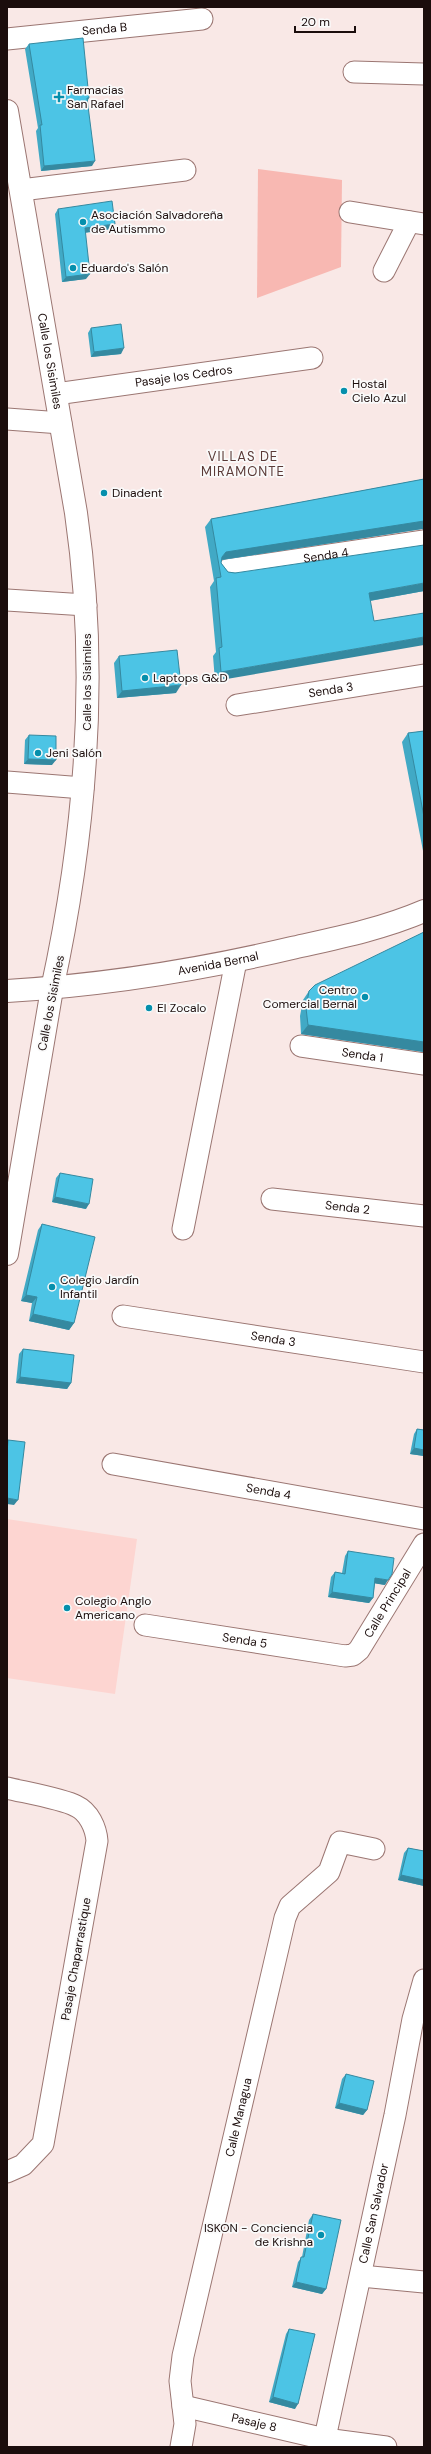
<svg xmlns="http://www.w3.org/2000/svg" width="431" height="2454" font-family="'DM Sans',sans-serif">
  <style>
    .built { fill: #fdd5d1 }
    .green { fill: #f8b8b2 }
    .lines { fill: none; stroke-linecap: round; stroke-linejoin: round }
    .minor-casing { stroke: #9b7672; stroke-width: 23 }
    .major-casing { stroke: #9b7672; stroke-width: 24 }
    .minor { stroke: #fff; stroke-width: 21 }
    .major { stroke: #fff; stroke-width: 22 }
    .wall { fill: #41a9c5 }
    .shaded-wall { fill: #3589a0 }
    .building { fill: #4cc4e5; stroke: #3589a0 }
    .poi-dot { fill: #058fac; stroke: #fafafa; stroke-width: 1.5 }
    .labels { text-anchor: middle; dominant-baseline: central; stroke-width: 3.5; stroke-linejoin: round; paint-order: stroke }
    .street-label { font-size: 12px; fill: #1b0d0c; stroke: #fafafa }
    .poi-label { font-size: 12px; fill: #1b0d0c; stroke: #fafafa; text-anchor: start }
    .neighbourhood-label { font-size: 13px; letter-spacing: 1px; fill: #5b3a37; stroke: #fafafa }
  </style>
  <rect width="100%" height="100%" fill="#f9e8e6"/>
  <path class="built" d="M7 1519 137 1539 115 1694 7 1678Z"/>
  <path class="green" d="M258 169 342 180 341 267 257 298Z"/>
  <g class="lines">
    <g class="minor-casing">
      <g id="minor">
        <path id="s1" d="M7 39 202 19"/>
        <path d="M354 72 424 74"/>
        <path d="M21 190 185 170"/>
        <path d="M350 212 424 224"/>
        <path d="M384 271 409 222"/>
        <path id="s2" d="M56 394 312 358"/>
        <path d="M7 419 61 423"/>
        <path id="s3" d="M227 570 424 541"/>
        <path d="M7 600 86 605"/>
        <path id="s4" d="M237 705 424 675"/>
        <path d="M7 782 83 788"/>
        <path id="s5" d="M301 1046 424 1064"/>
        <path id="s6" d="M272 1199 424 1216"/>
        <path d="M183 1229 236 961"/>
        <path id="s7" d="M123 1316 424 1362"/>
        <path id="s8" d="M113 1464 424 1519"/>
        <path id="s9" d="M145 1625 345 1656 353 1655 359 1650 424 1544"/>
        <path d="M7 1788C23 1792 63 1799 76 1806 89 1812 96 1828 97 1841L43 2144 23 2165 7 2172"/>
        <path d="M361 2276 424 2282"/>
        <path id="s10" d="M183 2406 325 2439 386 2447"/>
        <path id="s11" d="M181 2447 185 2424 180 2381 183 2356 285 1918 290 1906 329 1872 340 1842 374 1849"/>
        <path id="s12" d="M323 2447 395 2115 413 2019 424 1980"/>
      </g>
    </g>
    <g class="major-casing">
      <g id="major">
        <path id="s13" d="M7 111 76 513C99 671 86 833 52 989L7 1254"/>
        <path id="s14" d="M7 991C103 985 199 970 292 948 337 938 382 929 424 911"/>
      </g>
    </g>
    <use href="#minor" class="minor"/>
    <use href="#major" class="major"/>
  </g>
  <path class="wall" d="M29 44 89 98 87 102 92 166 41 171 36 131 38 128 25 49Z
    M58 209 111 229 85 233 86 279 62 282 55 214Z
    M91 328 121 354 91 357 88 333Z
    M424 479V530L422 529 222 560 221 563 228 572 424 591 370 601 215 681 213 656 216 652 210 587 214 581 205 527 211 519Z
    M119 656 176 693 117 698 114 663Z
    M424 731V856L402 742 408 733Z
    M29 735 52 765 24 764 25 740Z
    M424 932V1052L301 1034 300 1016 303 1000 309 991Z
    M60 1173 86 1209 52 1202 56 1178Z
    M42 1224 74 1323 69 1330 29 1321 32 1303 21 1301 38 1230Z
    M23 1349 71 1383 67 1389 16 1383 19 1354Z
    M417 1429 424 1430V1456L410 1454 414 1434Z
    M348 1551 385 1585 375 1583 373 1598 369 1603 328 1597 331 1577 335 1572 342 1573 345 1556Z
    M408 1848 424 1851V1886L398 1880 404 1853Z
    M346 2074 367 2110 363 2115 335 2108 342 2079Z
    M313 2214 326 2289 322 2294 292 2287 298 2262 302 2257 309 2220Z
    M289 2329 295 2409 269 2402 286 2334Z"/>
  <path class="shaded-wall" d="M95 161 92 166 41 171 44 166Z
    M115 224 111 229 81 233 85 228Z
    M90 274 86 279 62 282 66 277Z
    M124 348 121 354 91 357 94 352Z
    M424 521V530L422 529 220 560 226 552Z
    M424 583V591L363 602 369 593Z
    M424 637V645L215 681 221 672Z
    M181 685 176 693 117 698 122 691Z
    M28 759 56 760 52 765 24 764Z
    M308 1025 424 1042V1052L301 1034Z
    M55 1197 89 1204 86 1209 52 1202Z
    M26 1295 37 1297 32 1303 21 1301Z
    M33 1314 74 1323 69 1330 29 1321Z
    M20 1377 71 1383 67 1389 16 1383Z
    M414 1448 424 1450V1456L410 1454Z
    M7 1498 18 1500 14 1505 7 1504Z
    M375 1578 388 1580 385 1585 372 1583Z
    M332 1592 373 1598 369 1603 328 1597Z
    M401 1875 424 1880V1886L398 1880Z
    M339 2103 367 2110 363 2115 335 2108Z
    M296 2282 326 2289 322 2294 292 2287Z
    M273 2397 298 2404 295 2409 269 2402Z"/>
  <path class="building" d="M83 38 89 98H87L95 161 44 166 40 125H42L29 44Z
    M112 201 115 224 85 228 90 274 66 277 58 209Z
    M121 324 124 348 94 352 91 328Z
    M424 479V521L226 552 222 557 221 563 228 572 235 573 424 545V583L369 593 374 621 424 613V637L221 672 219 648 222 647 216 578 221 577 211 519Z
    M177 650 181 685 122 691 119 656Z
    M424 731V817L408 733Z
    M29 735 56 736V760L28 759Z
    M424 932V1042L308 1025 306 1008 309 991 315 985Z
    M60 1173 93 1179 89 1204 55 1197Z
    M42 1224 95 1237 74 1323 33 1314 37 1297 26 1295Z
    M23 1349 74 1355 71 1383 20 1377Z
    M417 1429 424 1430V1450L414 1448Z
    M8 1440 25 1442 18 1500 7 1498V1453Z
    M348 1551 394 1558 392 1574 388 1580 375 1578 373 1598 332 1592 335 1572 345 1574Z
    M408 1848 424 1851V1880L401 1875Z
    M346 2074 374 2081 367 2110 339 2103Z
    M313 2214 341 2220 326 2289 296 2282 301 2257H304Z
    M289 2329 315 2334 298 2404 273 2397Z"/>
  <g class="poi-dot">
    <path d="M57 91h4v4h4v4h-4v4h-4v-4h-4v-4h4z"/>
    <circle cx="83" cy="222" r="4"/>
    <circle cx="73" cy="268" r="4"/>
    <circle cx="344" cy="391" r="4"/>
    <circle cx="104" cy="493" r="4"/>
    <circle cx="145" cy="678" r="4"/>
    <circle cx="38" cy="753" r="4"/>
    <circle cx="365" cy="997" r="4"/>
    <circle cx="149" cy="1008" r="4"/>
    <circle cx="52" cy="1287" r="4"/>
    <circle cx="67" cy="1608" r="4"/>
    <circle cx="321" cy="2235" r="4"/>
  </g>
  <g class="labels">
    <g class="street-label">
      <text stroke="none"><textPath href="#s1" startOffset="98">Senda B</textPath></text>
      <text stroke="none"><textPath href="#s13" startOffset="254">Calle los Sisimiles</textPath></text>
      <text stroke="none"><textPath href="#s2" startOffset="129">Pasaje los Cedros</textPath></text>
      <text stroke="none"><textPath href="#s3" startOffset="100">Senda 4</textPath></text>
      <text transform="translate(87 682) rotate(-90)">Calle los Sisimiles</text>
      <text stroke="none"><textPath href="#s4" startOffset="95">Senda 3</textPath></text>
      <text stroke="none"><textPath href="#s14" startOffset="213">Avenida Bernal</textPath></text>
      <text transform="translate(51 1003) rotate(-79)">Calle los Sisimiles</text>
      <text stroke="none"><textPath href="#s5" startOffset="62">Senda 1</textPath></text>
      <text stroke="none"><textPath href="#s6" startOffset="76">Senda 2</textPath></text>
      <text stroke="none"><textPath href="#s7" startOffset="152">Senda 3</textPath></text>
      <text stroke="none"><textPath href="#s8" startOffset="158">Senda 4</textPath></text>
      <text stroke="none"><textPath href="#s9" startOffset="273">Calle Principal</textPath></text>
      <text stroke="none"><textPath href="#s9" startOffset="101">Senda 5</textPath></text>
      <text transform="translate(76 1959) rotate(-80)">Pasaje Chaparrastique</text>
      <text stroke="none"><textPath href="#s11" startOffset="337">Calle Managua</textPath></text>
      <text stroke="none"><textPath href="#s12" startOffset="239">Calle San Salvador</textPath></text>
      <text stroke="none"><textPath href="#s10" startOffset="73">Pasaje 8</textPath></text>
    </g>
    <g class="poi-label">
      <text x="67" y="90">Farmacias<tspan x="67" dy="14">San Rafael</tspan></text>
      <text x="91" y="215">Asociación Salvadoreña<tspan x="91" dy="14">de Autismmo</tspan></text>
      <text x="81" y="268">Eduardo's Salón</text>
      <text x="352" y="384">Hostal<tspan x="352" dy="14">Cielo Azul</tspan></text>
      <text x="112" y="493">Dinadent</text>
      <text x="153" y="678">Laptops G&amp;D</text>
      <text x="46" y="753">Jeni Salón</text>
      <text x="357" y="990" text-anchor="end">Centro<tspan x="357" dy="14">Comercial Bernal</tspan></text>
      <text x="157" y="1008">El Zocalo</text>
      <text x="60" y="1280">Colegio Jardín<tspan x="60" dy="14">Infantil</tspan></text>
      <text x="75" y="1601">Colegio Anglo<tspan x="75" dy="14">Americano</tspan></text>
      <text x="313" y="2228" text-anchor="end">ISKON - Conciencia<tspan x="313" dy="14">de Krishna</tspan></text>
    </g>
    <g class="neighbourhood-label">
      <text x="243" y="456">VILLAS DE<tspan x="243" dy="15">MIRAMONTE</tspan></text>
    </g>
  </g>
  <rect width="431" height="2454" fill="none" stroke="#1b0d0c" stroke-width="16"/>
  <path d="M295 26v6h60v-6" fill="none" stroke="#1b0d0c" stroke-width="2"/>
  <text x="301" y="26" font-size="12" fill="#1b0d0c" stroke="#fafafa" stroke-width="3" paint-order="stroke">20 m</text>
</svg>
